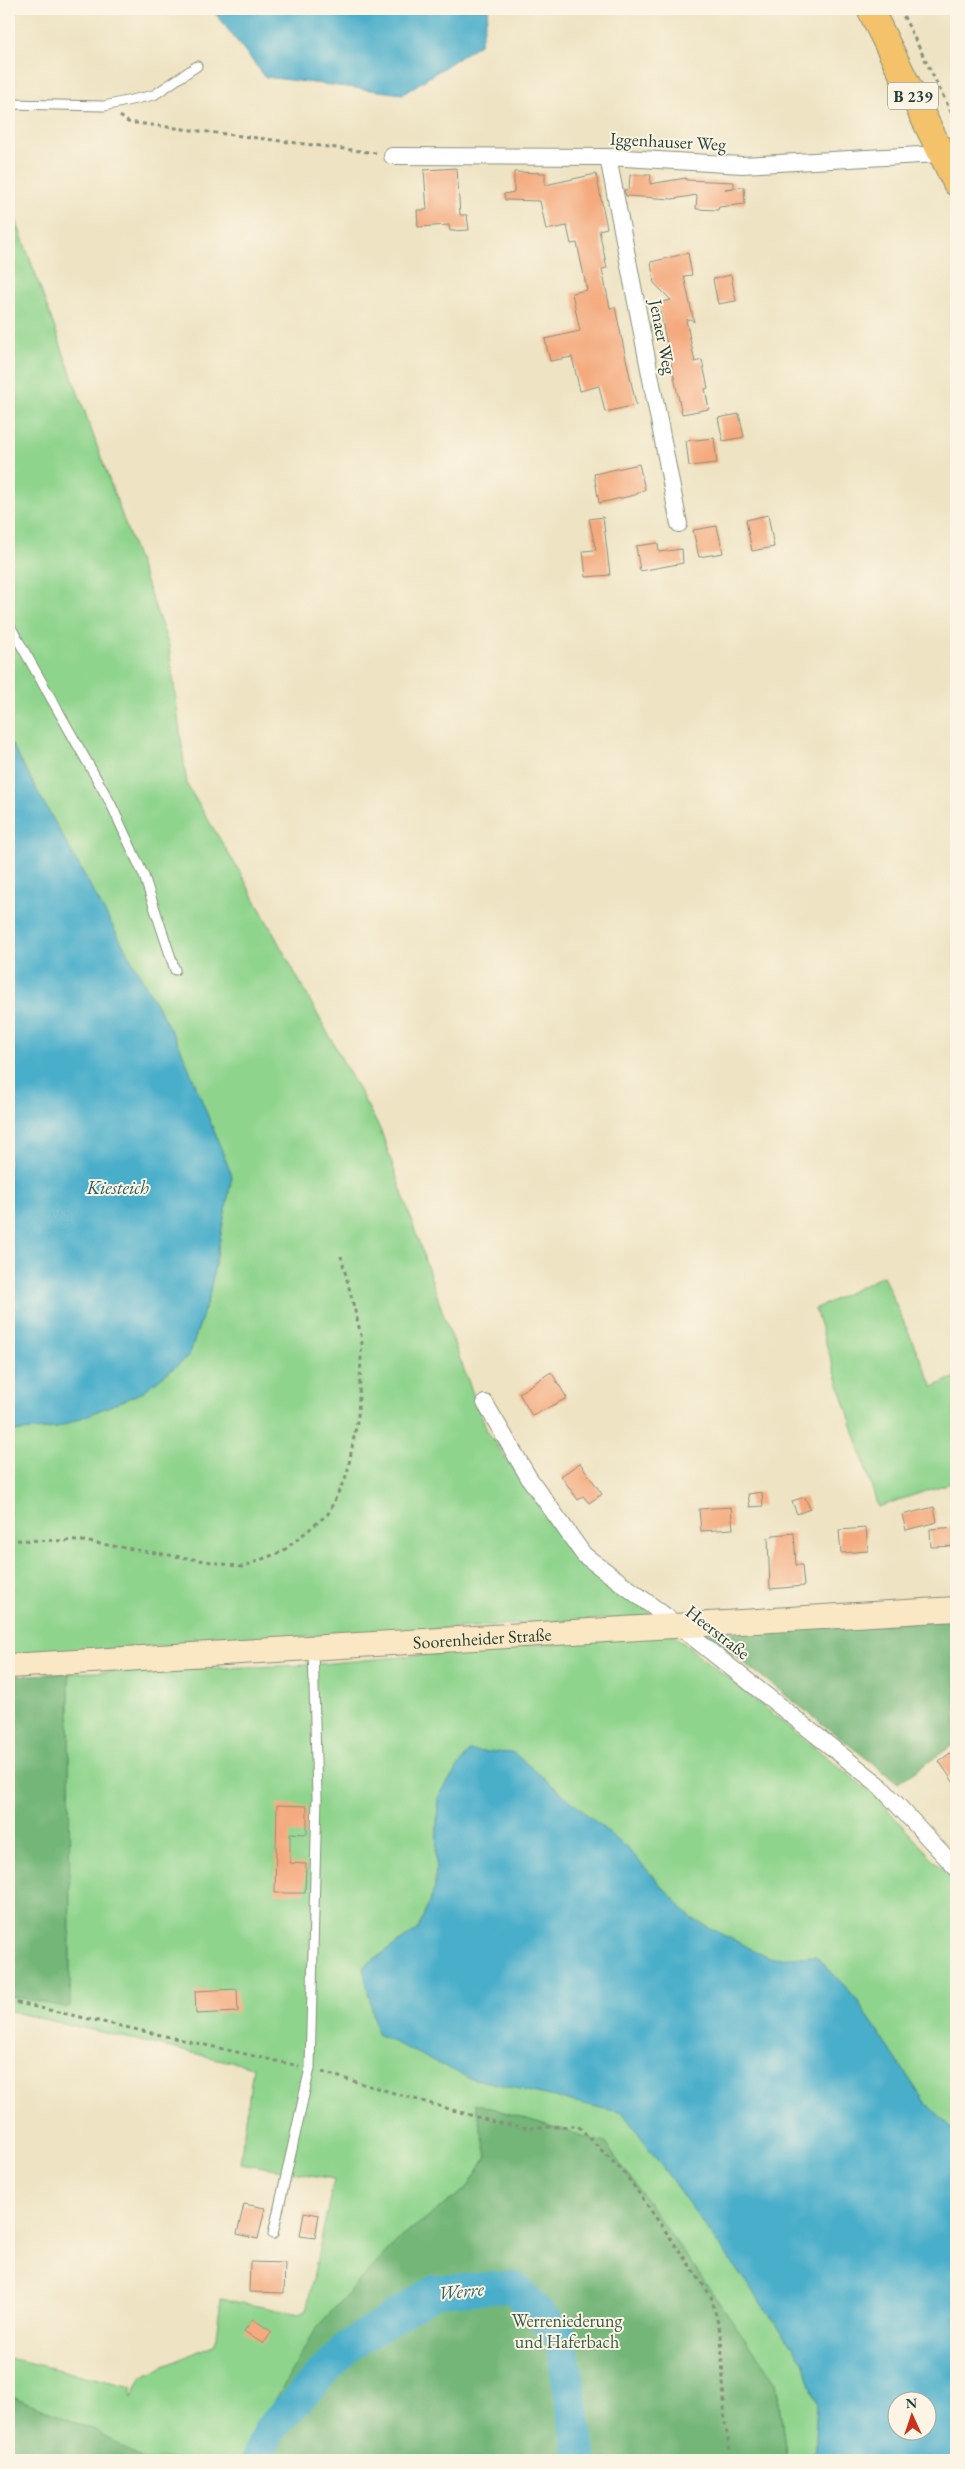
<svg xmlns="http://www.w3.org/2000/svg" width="965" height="2469" font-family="'EB Garamond',serif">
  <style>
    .green { fill: #8fd48d; stroke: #578860; fill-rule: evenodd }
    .forest { fill: #73b678; stroke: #497a56 }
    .water { fill: #4aaeca; stroke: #34767f; fill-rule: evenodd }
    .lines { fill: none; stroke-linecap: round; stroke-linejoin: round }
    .river { stroke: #4aaeca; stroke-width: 32 }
    .building { fill: #f4aa7e }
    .lane-casing { stroke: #86907c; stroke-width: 11 }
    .street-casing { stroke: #86907c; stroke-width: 18 }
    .secondary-casing { stroke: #86907c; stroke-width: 26 }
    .primary-casing { stroke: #86907c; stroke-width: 28 }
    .path { stroke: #86907c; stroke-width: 3; stroke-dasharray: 4 4; stroke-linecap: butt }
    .lane { stroke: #fff; stroke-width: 9 }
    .street { stroke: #fff; stroke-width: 16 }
    .secondary { stroke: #fae7c3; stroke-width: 24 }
    .primary { stroke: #f3c26a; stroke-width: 26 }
    .labels { text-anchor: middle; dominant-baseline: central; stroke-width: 4; stroke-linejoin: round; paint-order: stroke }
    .shield { fill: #fcf5e5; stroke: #617469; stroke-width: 1 }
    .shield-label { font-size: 16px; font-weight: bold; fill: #1f3d34 }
    .street-label { font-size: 18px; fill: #1f3d34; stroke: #fcf5e5 }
    .park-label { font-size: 18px; fill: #355b46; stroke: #fcf5e5 }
    .water-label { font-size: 19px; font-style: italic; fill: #2c5f61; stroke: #fcf5e5 }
  </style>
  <rect width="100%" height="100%" fill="#fcf5e5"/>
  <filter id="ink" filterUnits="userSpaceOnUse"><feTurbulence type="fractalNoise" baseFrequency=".02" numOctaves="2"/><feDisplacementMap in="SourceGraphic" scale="10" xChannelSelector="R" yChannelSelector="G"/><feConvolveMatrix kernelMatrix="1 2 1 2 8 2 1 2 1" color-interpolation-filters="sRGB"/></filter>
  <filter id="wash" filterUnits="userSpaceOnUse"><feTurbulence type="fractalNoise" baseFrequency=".0096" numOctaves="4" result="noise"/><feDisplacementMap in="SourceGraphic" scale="20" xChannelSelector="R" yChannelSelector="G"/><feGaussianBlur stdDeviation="1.12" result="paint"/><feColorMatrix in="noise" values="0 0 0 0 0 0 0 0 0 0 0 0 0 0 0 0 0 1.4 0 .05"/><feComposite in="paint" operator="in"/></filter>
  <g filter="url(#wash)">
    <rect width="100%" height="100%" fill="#eee3c3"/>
    <path class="green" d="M9 201 169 646 187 785 241 874 381 1131 446 1322 487 1431 572 1554 654 1616 9 1655V1432L57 1428 141 1393 189 1356 209 1296 232 1176 181 1049 9 740Z
      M883 1276 933 1387 956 1377V1481L878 1507 815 1309Z
      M671 1633 873 1794 956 1884V2133L924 2101 855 1997 816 1956 769 1958 691 1918 629 1850 438 1797 435 1888 418 1929 363 1967 467 2077 623 2112 803 2361 817 2404 814 2460H787L776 2382 724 2460H9V2358L132 2387V2398L142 2376 215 2344 221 2299 300 2314 306 2311 334 2179 240 2163 253 2067 9 2011V1996L70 2007 69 1673 309 1665ZM487 2156 484 2230 415 2228 467 2188Z"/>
    <path class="forest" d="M956 1620V1743L898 1783 706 1633Z
      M69 1673 70 2008 9 1996V1676Z
      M475 2103 605 2143 776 2382 787 2460H243L253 2439 317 2327 401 2237 467 2188 487 2156Z
      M9 2395 96 2431 144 2460H9Z"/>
    <path class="water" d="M197 9H489L480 44 403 94 265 77 215 13Z
      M9 740 181 1049 232 1176 209 1296 189 1356 141 1393 57 1428 9 1432Z
      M469 1751 514 1753 629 1850 691 1918 769 1958 816 1956 855 1997 924 2101 956 2133V2460H814L817 2404 803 2361 623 2113 467 2077 377 2034 363 1967 418 1929 435 1888 438 1797ZM898 2402H928V2432H898Z"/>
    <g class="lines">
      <path class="river" d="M257 2460 269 2430 347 2347 435 2291 513 2287 560 2334 581 2460"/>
    </g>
    <g id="blocks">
      <path class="building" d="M457 168 460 215H467L469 230 450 231 449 225 418 227 417 210H427L424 170Z
        M514 172 545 173V185L596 174 607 228 599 230 607 268 602 269 610 308 615 307 636 405 605 412 599 386 580 391 572 357 550 361 545 339 580 331 572 293 587 290 577 243 571 244 567 226 546 230 540 201 505 200 504 194 514 192Z
        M630 175H651L650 184 686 178V180L734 182V188L725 189 744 187 745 204 719 207 718 210 696 209 697 195 673 199 626 196 624 190 629 189Z
        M688 253 692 275 684 276 694 322 690 319 686 320 695 362 702 360 708 388 705 389 709 409 682 414 658 303 671 300 654 283 651 262Z
        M731 275 736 301 718 304 713 279Z
        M739 414 744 437 723 441 718 418Z
        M714 438 717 463 689 466 686 441Z
        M639 464 645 489 635 495 599 503 594 474Z
        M768 515 774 547 752 551 746 520Z
        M603 517 610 575 586 577 583 551 596 550 589 519Z
        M717 526 723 553 699 557 693 530Z
        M658 543 659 552 682 549 683 563 640 571 636 546Z
        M551 1372 567 1398 532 1416 519 1393Z
        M580 1463 602 1494 589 1503 583 1496 578 1500 561 1476Z
        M762 1492 763 1506 750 1507 748 1494Z
        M805 1497 810 1509 797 1514 792 1501Z
        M731 1507 733 1529 701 1531 699 1509Z
        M934 1507 937 1522 906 1530 902 1515Z
        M956 1527V1546L931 1547 930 1529Z
        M866 1528 868 1551 841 1553 839 1530Z
        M794 1533 796 1565H802L804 1586 770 1589 768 1538 773 1537V1535Z
        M956 1749V1786L939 1761Z
        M277 1805 307 1806V1834L290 1833V1863L306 1864 305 1893H275Z
        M237 1989 238 2012 196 2014 195 1991Z
        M244 2204 265 2208 258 2239 237 2234Z
        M304 2212 319 2215 315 2238 300 2236Z
        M250 2262 285 2263 284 2293 249 2292Z
        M253 2319 272 2332 263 2344 244 2331Z"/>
    </g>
  </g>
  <g filter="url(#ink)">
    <use href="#blocks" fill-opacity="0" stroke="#86907c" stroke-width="1"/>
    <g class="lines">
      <g class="lane-casing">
        <path id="lane" d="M9 104 104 106 154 95 197 66
          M9 624 111 804 144 876 175 970
          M273 2234 310 2068 317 1797 313 1649"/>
      </g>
      <g class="street-casing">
        <path id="street" d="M392 156 608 157 742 165 956 153
          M608 157 679 524
          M485 1403 529 1478 584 1555 676 1624 878 1784 956 1868"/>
      </g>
      <g class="secondary-casing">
        <g id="secondary">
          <path id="s1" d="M9 1666 956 1609"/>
        </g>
      </g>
      <g class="primary-casing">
        <path id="primary" d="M870 9 956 183"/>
      </g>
      <path class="path" d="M900 9 956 122
        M120 116 128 122 377 153
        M9 1540 83 1541 242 1567 283 1551 328 1514 347 1474 358 1416 362 1339 341 1256
        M9 2001 299 2066
        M322 2072 494 2122 528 2128 578 2126 626 2175 711 2296 721 2335 725 2424 732 2460"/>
      <use href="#lane" class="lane"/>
      <use href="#street" class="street"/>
      <use href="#secondary" class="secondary"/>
      <use href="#primary" class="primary"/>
    </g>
  </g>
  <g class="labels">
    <rect class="shield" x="888" y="82.5" width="50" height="27" rx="4"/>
    <g class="shield-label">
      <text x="913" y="96">B 239</text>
    </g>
    <g class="street-label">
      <text transform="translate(668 141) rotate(3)">Iggenhauser Weg</text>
      <text transform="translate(663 337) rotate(79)">Jenaer Weg</text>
      <text transform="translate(718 1632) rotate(38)">Heerstraße</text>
      <text stroke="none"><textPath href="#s1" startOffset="474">Soorenheider Straße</textPath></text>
    </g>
    <g class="park-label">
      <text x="567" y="2320">Werreniederung<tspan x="567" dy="21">und Haferbach</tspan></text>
    </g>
    <g class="water-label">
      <text x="118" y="1187">Kiesteich</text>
      <text transform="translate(461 2291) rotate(-6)">Werre</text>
    </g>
  </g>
  <rect width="965" height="2469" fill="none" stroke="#fcf5e5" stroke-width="30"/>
  <g transform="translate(912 2416) rotate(357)"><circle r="24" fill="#fcf5e5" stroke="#a4ab9e"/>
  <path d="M0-4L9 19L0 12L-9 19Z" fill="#c8321e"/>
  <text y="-8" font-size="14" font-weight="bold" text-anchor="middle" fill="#1f3d34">N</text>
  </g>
</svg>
